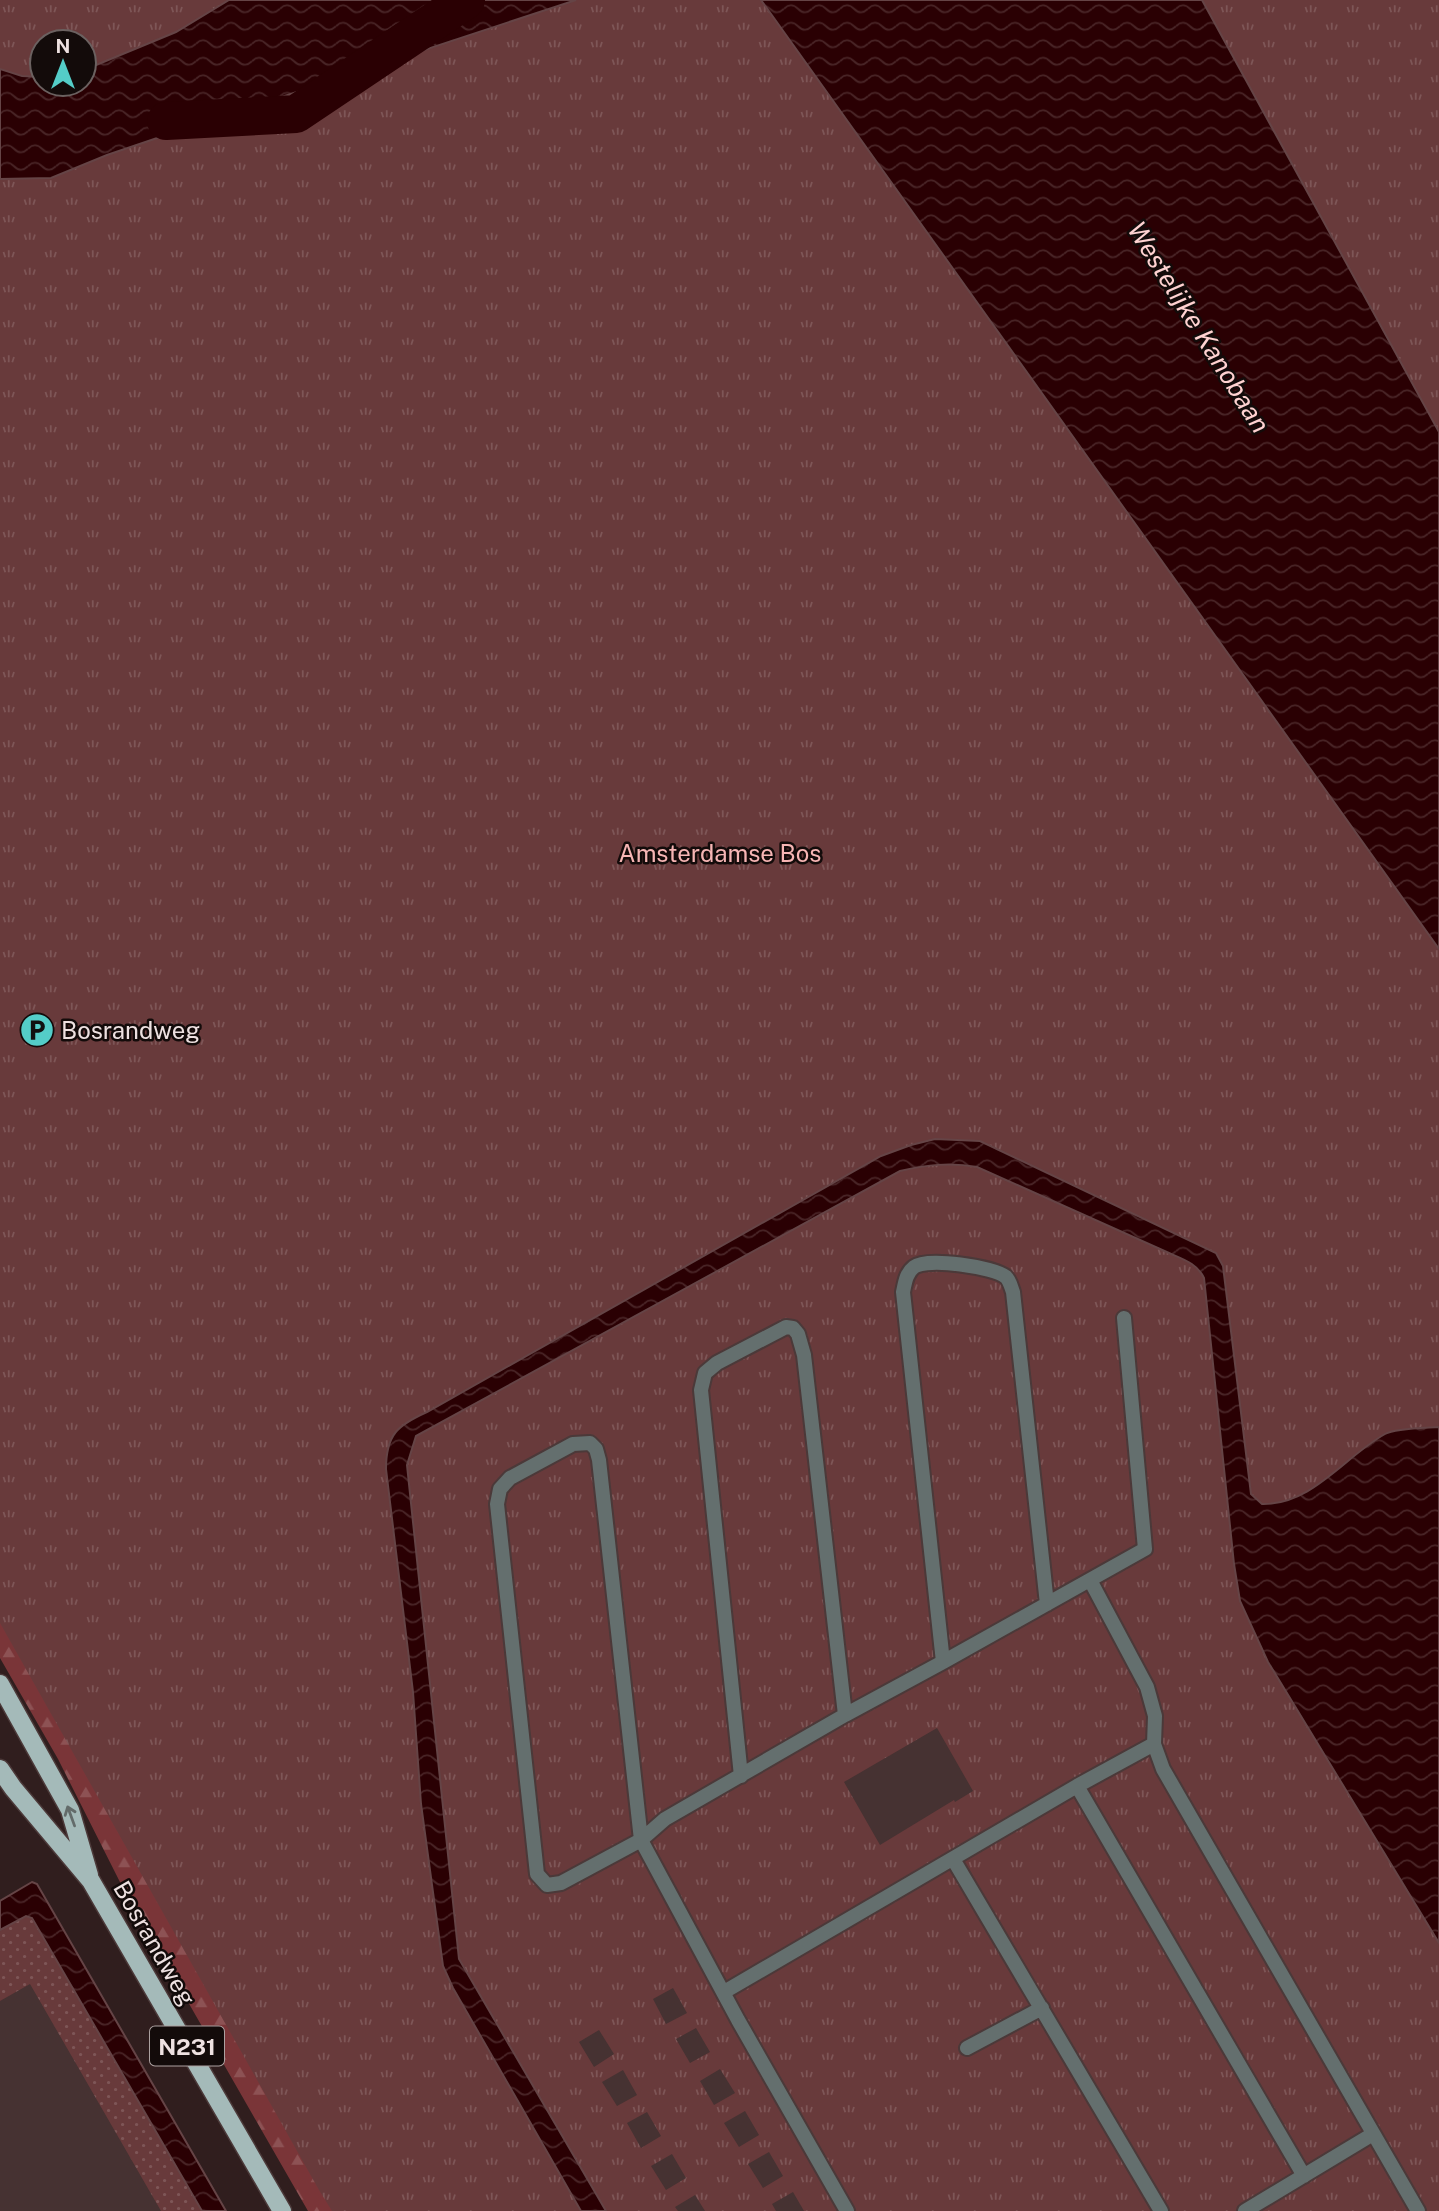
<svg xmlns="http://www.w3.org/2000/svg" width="1439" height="2211" font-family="'Public Sans',sans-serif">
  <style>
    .grass { fill: url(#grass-dots) }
    .forest { fill: url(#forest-firs) }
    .park { fill: url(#park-tufts); fill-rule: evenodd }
    .water { fill: url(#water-waves); stroke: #654446; stroke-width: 2 }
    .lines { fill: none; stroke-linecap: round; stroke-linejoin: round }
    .canal { stroke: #2a0003; stroke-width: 38 }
    .building { fill: #463232 }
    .lane-casing { stroke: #4b3939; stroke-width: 18 }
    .primary-casing { stroke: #4b3939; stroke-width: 21 }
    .lane { stroke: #646f6e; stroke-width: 14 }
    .primary { stroke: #a4bab9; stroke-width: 18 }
    .oneway { stroke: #636b6a }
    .labels { text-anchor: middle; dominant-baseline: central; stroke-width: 5; stroke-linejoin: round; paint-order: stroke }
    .shield { fill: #130b0a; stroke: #aca1a0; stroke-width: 2 }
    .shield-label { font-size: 23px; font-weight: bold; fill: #eee1e1 }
    .park-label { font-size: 24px; fill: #f6b5b4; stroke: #130b0a }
    .poi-label { font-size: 24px; fill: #eee1e1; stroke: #130b0a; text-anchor: start }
    .street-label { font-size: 24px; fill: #eee1e1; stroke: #130b0a }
    .water-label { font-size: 26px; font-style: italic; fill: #ffd2d1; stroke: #130b0a }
  </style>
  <defs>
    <pattern id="grass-dots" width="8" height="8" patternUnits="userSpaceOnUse" patternTransform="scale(1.75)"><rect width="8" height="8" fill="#683a3b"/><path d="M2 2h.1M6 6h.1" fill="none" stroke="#7e5657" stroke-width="1.8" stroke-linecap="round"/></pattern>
    <pattern id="forest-firs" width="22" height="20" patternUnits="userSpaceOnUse" patternTransform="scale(1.75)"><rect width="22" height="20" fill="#7a3538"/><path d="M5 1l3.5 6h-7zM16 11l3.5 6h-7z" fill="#8d5254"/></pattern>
    <pattern id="park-tufts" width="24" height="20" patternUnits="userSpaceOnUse" patternTransform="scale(1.75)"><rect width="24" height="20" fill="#683a3b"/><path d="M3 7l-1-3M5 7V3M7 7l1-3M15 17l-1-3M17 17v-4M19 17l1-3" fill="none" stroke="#7e5657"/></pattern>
    <pattern id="water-waves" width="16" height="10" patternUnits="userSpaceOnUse" patternTransform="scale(1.75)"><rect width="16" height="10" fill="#2a0003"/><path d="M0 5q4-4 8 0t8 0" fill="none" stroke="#492527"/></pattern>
  </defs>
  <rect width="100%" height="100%" fill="#301e1e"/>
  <path class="grass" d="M26 1916 32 1918 202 2211H0V1930Z"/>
  <path class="forest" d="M0 1568 371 2211H308L126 1894 58 1759 0 1658Z"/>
  <path class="park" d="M0 0H1439V2211H332L319 2190 0 1623ZM42 42H84V84H42Z"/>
  <path class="water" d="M229 0H576L172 133 107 155 51 178 0 179V69L22 76 42 77V84H84V70L176 32Z
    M761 0H1202L1439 432V949Z
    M935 1139 980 1141 1216 1253 1223 1266 1251 1494 1262 1504C1312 1505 1344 1457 1385 1434 1396 1428 1425 1428 1439 1427V1943L1268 1662 1240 1601 1234 1564 1204 1278C1197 1263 1182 1259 1169 1253L977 1167C949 1162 927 1165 900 1171L416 1436 407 1465 459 1959 606 2211H581L453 1988 443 1966 421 1804 413 1692 386 1469C386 1434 398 1425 427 1412L881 1156 911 1145Z
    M32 1882 37 1884 226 2211H202L32 1918 26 1916 0 1930V1901Z"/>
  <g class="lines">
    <path class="canal" d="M166 121 296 114 466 0"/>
  </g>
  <path class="building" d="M937 1728 973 1791 955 1802 954 1800 880 1845 844 1782Z
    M30 1984 161 2211H0V2001Z
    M673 1988 687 2013 666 2024 653 1999Z
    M696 2028 710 2052 690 2063 676 2039Z
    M599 2030 614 2054 594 2067 579 2042Z
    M720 2069 735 2093 714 2105 700 2081Z
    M623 2070 637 2095 617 2106 602 2082Z
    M745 2111 759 2135 739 2147 724 2123Z
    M647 2112 661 2136 641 2148 627 2123Z
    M769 2152 783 2176 763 2188 748 2164Z
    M672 2154 686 2178 666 2190 651 2166Z
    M793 2192 804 2211H776L772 2204Z
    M695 2195 705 2211H678L675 2207Z"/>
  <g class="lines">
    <g class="lane-casing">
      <path id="lane" d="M1090 1580 1147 1687 1155 1716 1154 1744 1163 1769 1418 2211
        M943 1662 903 1292C905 1283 906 1273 914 1267 927 1257 994 1267 1006 1277 1010 1281 1011 1287 1013 1292L1047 1604
        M741 1776 701 1390 705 1373 717 1363 786 1327 793 1328 798 1334 804 1355 845 1715
        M1077 1786 1304 2176
        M953 1859 1161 2211
        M724 1992 1077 1786 1154 1744
        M967 2048 1042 2008
        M847 2211 738 2020 641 1840 599 1460 596 1449 590 1443 573 1444 510 1478 500 1489 497 1504 537 1874 547 1885 561 1883 641 1840 665 1819 845 1715 943 1662 1145 1549 1124 1318
        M1245 2211 1373 2134"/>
    </g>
    <g class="primary-casing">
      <path id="primary" d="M0 1684 70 1810 89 1875
        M0 1769 13 1788 91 1881 282 2211"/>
    </g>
    <use href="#lane" class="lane"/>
    <use href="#primary" class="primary"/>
  </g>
  <defs><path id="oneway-shaft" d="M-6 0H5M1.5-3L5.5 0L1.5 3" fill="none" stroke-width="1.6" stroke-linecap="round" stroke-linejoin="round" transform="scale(1.75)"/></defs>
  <use class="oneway" href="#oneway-shaft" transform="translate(71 1816) rotate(-110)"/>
  <defs>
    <g id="parking-disc" transform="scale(1.75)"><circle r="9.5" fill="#54cdc8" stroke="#130b0a"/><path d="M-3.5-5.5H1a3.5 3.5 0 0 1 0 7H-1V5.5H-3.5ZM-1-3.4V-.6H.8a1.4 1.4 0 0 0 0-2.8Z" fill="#111"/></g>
  </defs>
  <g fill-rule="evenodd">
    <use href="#parking-disc" x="37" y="1030"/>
  </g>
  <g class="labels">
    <rect class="shield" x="150" y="2026.5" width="74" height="39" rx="5"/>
    <g class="shield-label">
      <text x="187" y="2046">N231</text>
    </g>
    <g class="park-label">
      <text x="720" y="853">Amsterdamse Bos</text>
    </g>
    <g class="poi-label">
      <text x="61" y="1030">Bosrandweg</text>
    </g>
    <g class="street-label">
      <text transform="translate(155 1943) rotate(60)">Bosrandweg</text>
    </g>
    <g class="water-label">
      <text transform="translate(1199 327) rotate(58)">Westelijke Kanobaan</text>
    </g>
  </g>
  <g transform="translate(63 63)"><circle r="33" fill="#130b0a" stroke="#6b6160" stroke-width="2"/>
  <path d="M0-5L12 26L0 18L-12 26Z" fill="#54cdc8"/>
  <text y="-10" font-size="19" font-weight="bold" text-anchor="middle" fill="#eee1e1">N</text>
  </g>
</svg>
